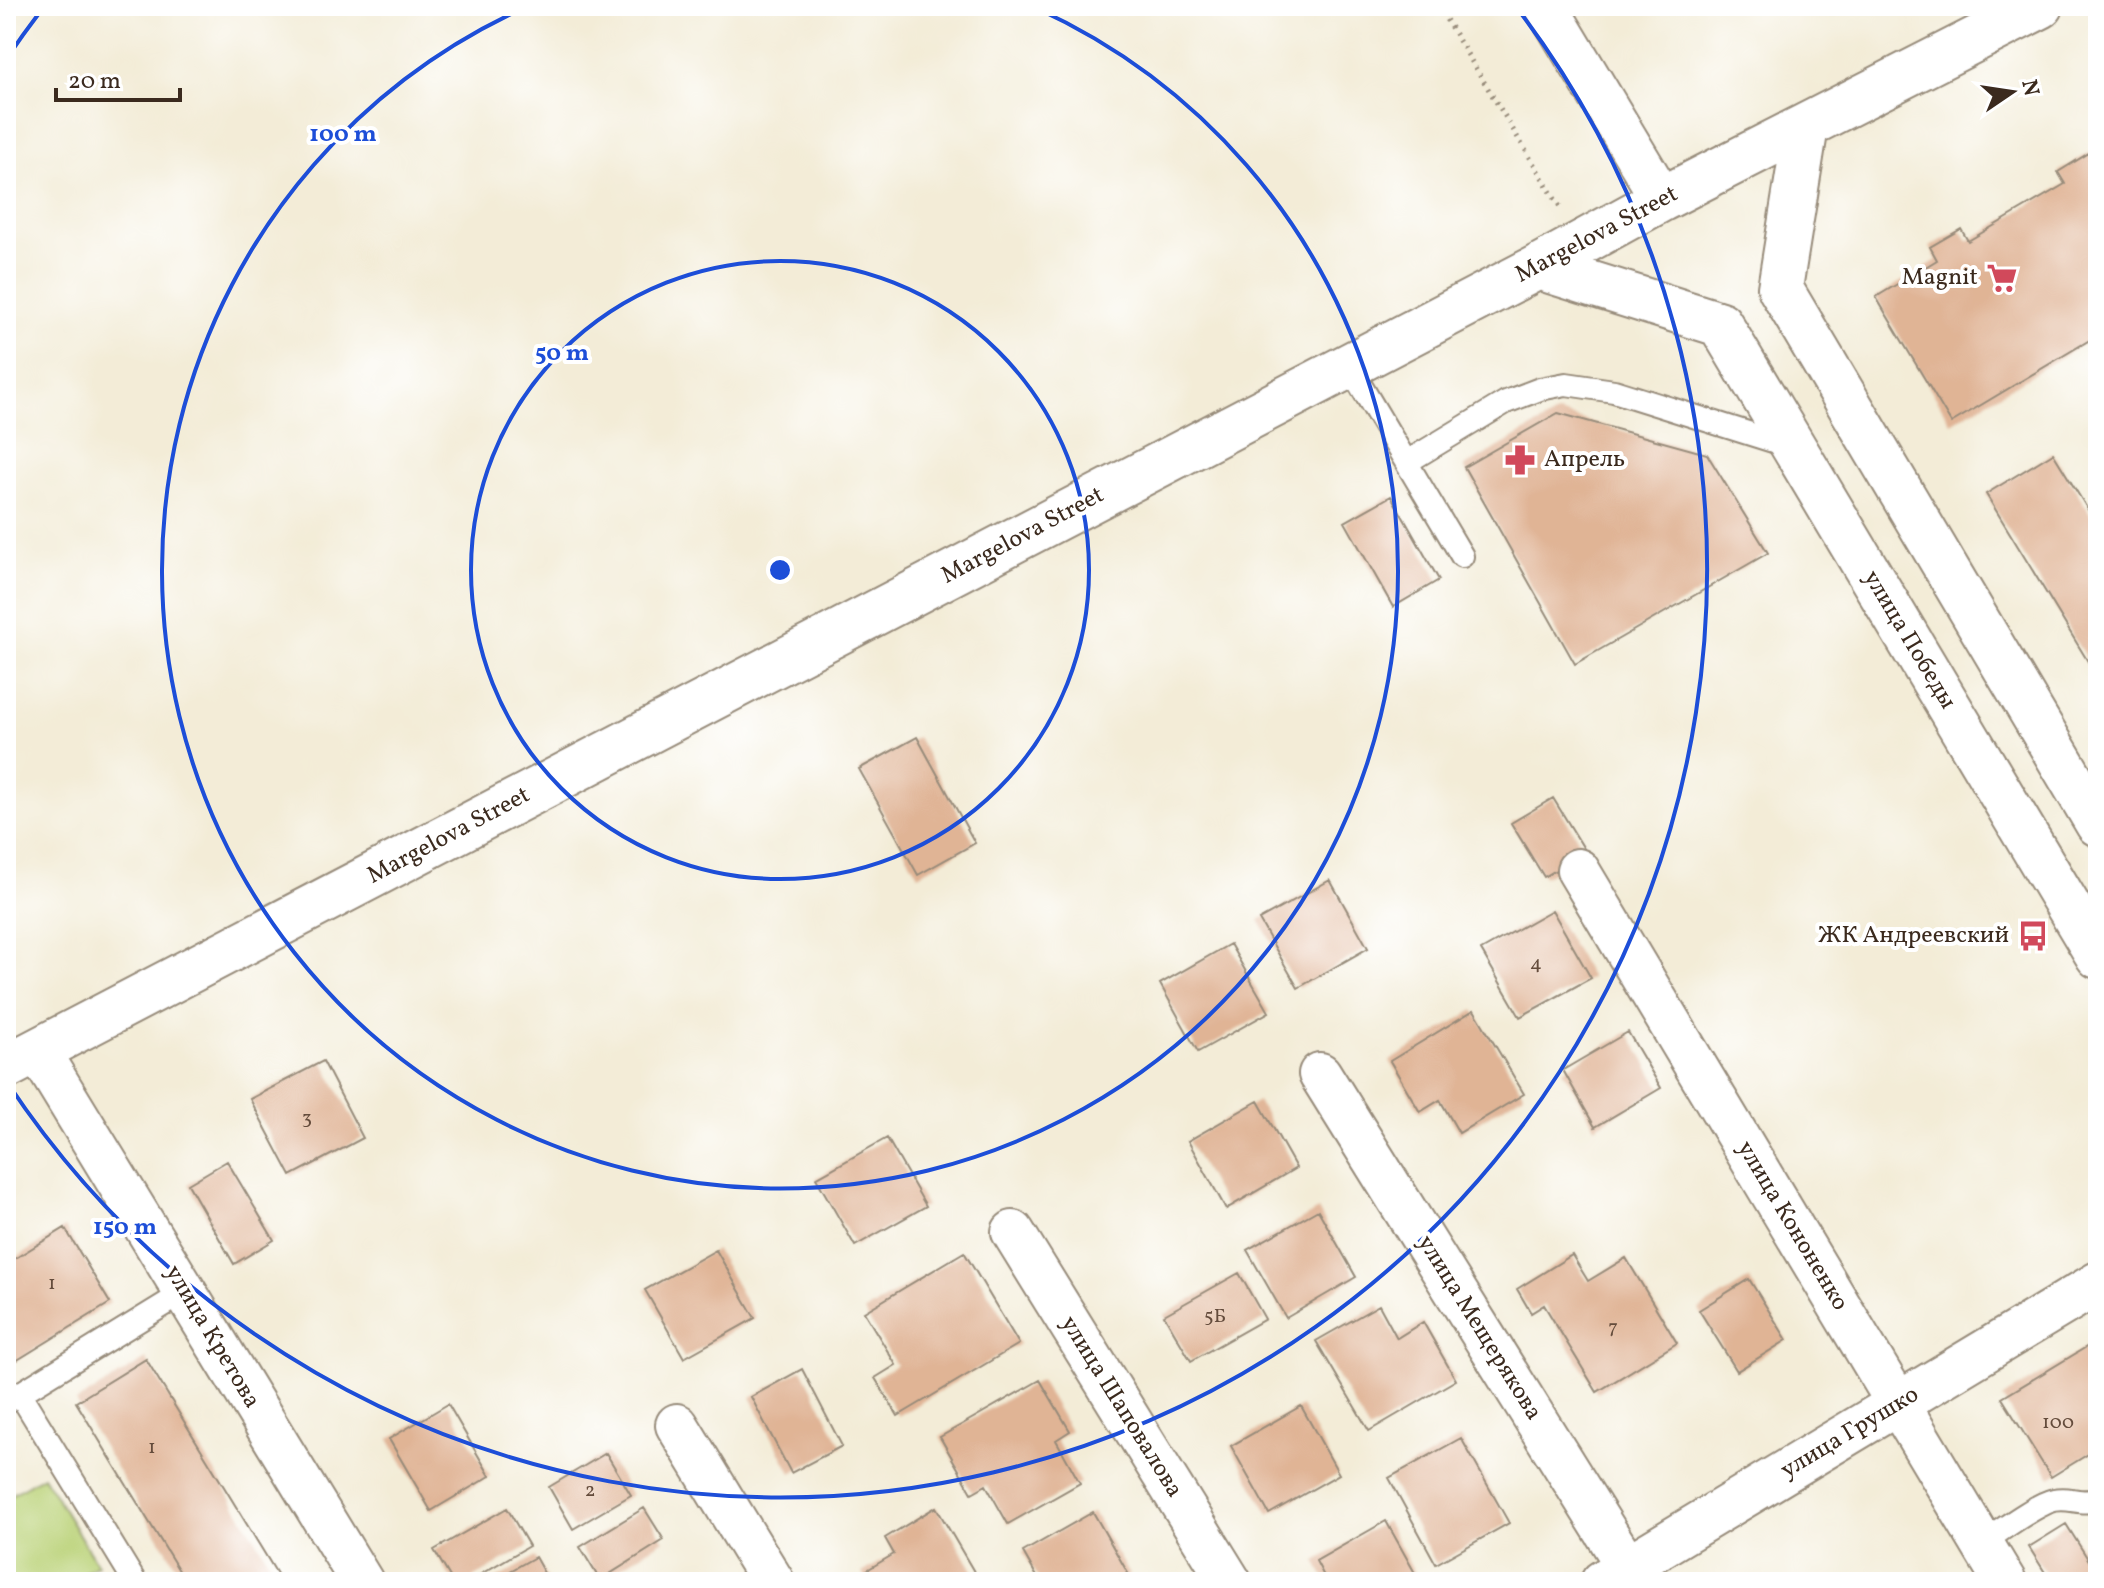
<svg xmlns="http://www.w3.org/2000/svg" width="2104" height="1588" font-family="Vollkorn,serif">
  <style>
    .green { fill: #b9d176; stroke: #7a7e4a; stroke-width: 2 }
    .building { fill: #e0b495 }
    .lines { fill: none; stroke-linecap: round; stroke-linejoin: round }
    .service-casing { stroke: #978b7a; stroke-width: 26 }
    .minor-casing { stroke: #978b7a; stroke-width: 46 }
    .tertiary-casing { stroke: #978b7a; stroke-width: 48 }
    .path { stroke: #978b7a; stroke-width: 5; stroke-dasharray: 2 6; stroke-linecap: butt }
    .service { stroke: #fff; stroke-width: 22 }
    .minor { stroke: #fff; stroke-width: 42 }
    .tertiary { stroke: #fff; stroke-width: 44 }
    .ring { fill: none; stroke: #1d4ed8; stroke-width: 4 }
    .labels { text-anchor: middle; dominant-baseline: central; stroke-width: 8; stroke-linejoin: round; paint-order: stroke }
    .number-label { font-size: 20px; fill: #644c3c }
    .street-label { font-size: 24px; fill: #3b2a1e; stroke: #fff }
    .poi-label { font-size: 24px; fill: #3b2a1e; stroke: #fff; text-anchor: end }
    .centre { fill: #1d4ed8; stroke: #fff; stroke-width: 4 }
    .ring-label { font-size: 24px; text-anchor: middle; font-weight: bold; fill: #1d4ed8; stroke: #fff; stroke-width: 8; stroke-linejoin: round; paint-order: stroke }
  </style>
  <rect width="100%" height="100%" fill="#fff"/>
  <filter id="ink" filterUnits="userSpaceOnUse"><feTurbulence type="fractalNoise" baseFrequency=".0125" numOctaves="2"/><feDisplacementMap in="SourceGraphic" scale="16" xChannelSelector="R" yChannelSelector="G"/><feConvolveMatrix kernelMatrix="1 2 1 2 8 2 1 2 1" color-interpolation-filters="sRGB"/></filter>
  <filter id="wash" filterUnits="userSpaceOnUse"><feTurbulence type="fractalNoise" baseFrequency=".006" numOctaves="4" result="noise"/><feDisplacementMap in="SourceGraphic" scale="32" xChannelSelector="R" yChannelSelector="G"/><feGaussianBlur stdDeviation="1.8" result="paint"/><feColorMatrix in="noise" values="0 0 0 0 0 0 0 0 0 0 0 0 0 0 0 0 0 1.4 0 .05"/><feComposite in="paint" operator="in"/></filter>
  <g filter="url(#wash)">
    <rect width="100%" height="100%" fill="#f3ecd7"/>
    <path class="green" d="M43 1476 97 1564 80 1575 84 1582H6V1498Z"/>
    <g id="blocks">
      <path class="building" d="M2089 153 2098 168V335L1951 423 1876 297 1937 260 1930 247 1961 229 1968 241 2065 184 2058 172Z
        M1558 413 1707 454 1768 553 1575 664 1464 467Z
        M2053 453 2098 526V678L1986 494Z
        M1391 496 1439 580 1393 607 1345 522Z
        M917 737 975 843 918 875 859 769Z
        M1553 798 1586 852 1544 877 1511 823Z
        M1330 880 1368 948 1298 988 1259 920Z
        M1552 910 1591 978 1520 1017 1481 950Z
        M1230 944 1269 1012 1198 1052 1160 984Z
        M1474 1010 1524 1094 1459 1133 1440 1100 1420 1112 1390 1061Z
        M1628 1032 1661 1088 1595 1127 1563 1070Z
        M323 1061 363 1138 291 1176 250 1099Z
        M1258 1101 1296 1168 1226 1209 1188 1141Z
        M887 1138 926 1206 855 1246 816 1178Z
        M227 1161 274 1240 234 1264 188 1184Z
        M1318 1210 1356 1277 1286 1318 1247 1250Z
        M65 1228 110 1303 6 1367V1264Z
        M716 1250 755 1318 684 1358 645 1290Z
        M964 1252 1019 1344 898 1416 875 1378 896 1365 864 1312Z
        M1572 1255 1588 1281 1626 1258 1677 1343 1597 1392 1544 1305 1531 1313 1517 1289Z
        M1239 1273 1265 1319 1191 1361 1164 1315Z
        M1749 1279 1787 1340 1737 1371 1699 1310Z
        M1379 1305 1397 1338 1423 1322 1456 1380 1369 1431 1316 1341Z
        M2098 1340V1448L2051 1477 2002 1398Z
        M146 1359 282 1582H186L132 1494 76 1402Z
        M802 1369 842 1446 791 1473 751 1397Z
        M1040 1380 1070 1431 1056 1440 1080 1483 1008 1524 986 1485 972 1493 940 1437Z
        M448 1404 490 1476 431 1511 389 1439Z
        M1301 1406 1339 1474 1269 1514 1231 1446Z
        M1461 1438 1509 1523 1436 1564 1389 1478Z
        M606 1453 631 1495 573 1529 549 1487Z
        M936 1507 980 1582H867L862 1573 894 1554 885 1538Z
        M507 1508 529 1546 467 1582H453L434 1550Z
        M644 1508 664 1540 600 1580 580 1547Z
        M1093 1512 1129 1575 1118 1582H1040L1023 1552Z
        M1386 1521 1420 1582H1327L1316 1561Z
        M2066 1524 2098 1575V1582H2051L2029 1547Z
        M535 1557 549 1582H491Z"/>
    </g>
  </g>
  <g filter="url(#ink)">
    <use href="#blocks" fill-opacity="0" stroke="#978b7a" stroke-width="2"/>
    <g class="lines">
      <g class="service-casing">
        <path id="service" d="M1349 366 1462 556
          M1407 462 1506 402 1540 389 1566 384 1614 391 1789 446
          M20 1394 135 1582
          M6 1402 185 1292
          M1982 1543C1999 1532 2036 1504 2054 1500 2070 1496 2082 1506 2098 1499"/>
      </g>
      <g class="minor-casing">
        <path id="minor" d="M1546 6 1662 199
          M1578 870 2005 1582
          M38 1051 362 1582
          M1320 1074 1637 1582
          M1013 1232 1230 1582
          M677 1425 773 1582
          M1602 1582 2098 1283"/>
      </g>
      <g class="tertiary-casing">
        <path id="tertiary" d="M1806 126 1780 288 2098 824
          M1538 267 1720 324 2098 956
          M6 1067 1538 267 1662 199 2041 6"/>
      </g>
      <path class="path" d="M1438 6 1560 207"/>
      <use href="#service" class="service"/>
      <use href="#minor" class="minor"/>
      <use href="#tertiary" class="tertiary"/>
    </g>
  </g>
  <g class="ring">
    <circle cx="780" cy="570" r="309"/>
    <path d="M1036 8A618 618 0 1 1 524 8"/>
    <path d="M7 58A927 927 0 0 1 40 12M1520 12A927 927 0 1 1 7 1082"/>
  </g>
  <defs>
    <g id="supermarket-bare" transform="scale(2.4)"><path d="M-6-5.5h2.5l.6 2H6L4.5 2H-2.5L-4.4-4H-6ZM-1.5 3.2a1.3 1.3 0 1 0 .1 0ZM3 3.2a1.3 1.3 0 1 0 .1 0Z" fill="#d1495b" stroke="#fff" stroke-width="2.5" paint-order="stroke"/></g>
    <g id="pharmacy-bare" transform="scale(2.4)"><path d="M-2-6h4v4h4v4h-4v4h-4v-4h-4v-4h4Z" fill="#d1495b" stroke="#fff" stroke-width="2.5" paint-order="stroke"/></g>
    <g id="bus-bare" transform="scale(2.4)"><path d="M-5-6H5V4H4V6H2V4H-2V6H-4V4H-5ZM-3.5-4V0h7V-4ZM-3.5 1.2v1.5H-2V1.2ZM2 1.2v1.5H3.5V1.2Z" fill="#d1495b" stroke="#fff" stroke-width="2.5" paint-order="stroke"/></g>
  </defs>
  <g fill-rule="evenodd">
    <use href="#supermarket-bare" x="2002" y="278"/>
    <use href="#pharmacy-bare" x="1520" y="460"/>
    <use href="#bus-bare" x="2033" y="936"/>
  </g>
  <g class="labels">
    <g class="number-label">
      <text x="1536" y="964">4</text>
      <text x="307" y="1119">3</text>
      <text x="52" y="1284">1</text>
      <text x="1215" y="1317">5Б</text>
      <text x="1613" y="1328">7</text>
      <text x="2058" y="1423">100</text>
      <text x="152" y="1448">1</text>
      <text x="590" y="1491">2</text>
    </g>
    <g class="street-label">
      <text transform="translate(1597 235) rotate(-28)">Margelova Street</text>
      <text transform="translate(1023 536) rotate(-28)">Margelova Street</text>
      <text transform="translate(1909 640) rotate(59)">улица Победы</text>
      <text transform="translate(449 836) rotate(-28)">Margelova Street</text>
      <text transform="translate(1792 1226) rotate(59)">улица Кононенко</text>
      <text transform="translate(1479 1328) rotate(58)">улица Мещерякова</text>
      <text transform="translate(212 1337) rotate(59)">улица Кретова</text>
      <text transform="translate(1121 1407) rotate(58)">улица Шаповалова</text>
      <text transform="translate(1850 1433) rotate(-31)">улица Грушко</text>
    </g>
    <g class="poi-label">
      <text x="1978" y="278">Magnit</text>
      <text x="1544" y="460" text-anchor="start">Апрель</text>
      <text x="2009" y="936">ЖК Андреевский</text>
    </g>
  </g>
  <circle cx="780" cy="570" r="12" class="centre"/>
  <g class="ring-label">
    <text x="343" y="141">100 m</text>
    <text x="562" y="360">50 m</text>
    <text x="125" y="1234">150 m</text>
  </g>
  <rect width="2104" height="1588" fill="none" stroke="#fff" stroke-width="32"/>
  <g transform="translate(2012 92) rotate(77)" stroke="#ffffff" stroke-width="6" paint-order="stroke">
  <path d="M0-6L14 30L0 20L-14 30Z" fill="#3b2a1e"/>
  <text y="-12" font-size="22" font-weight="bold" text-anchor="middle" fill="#3b2a1e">N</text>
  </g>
  <path d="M56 88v12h124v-12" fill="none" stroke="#3b2a1e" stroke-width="4"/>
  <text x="68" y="88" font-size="24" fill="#3b2a1e" stroke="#ffffff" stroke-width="6" paint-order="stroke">20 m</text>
</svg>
